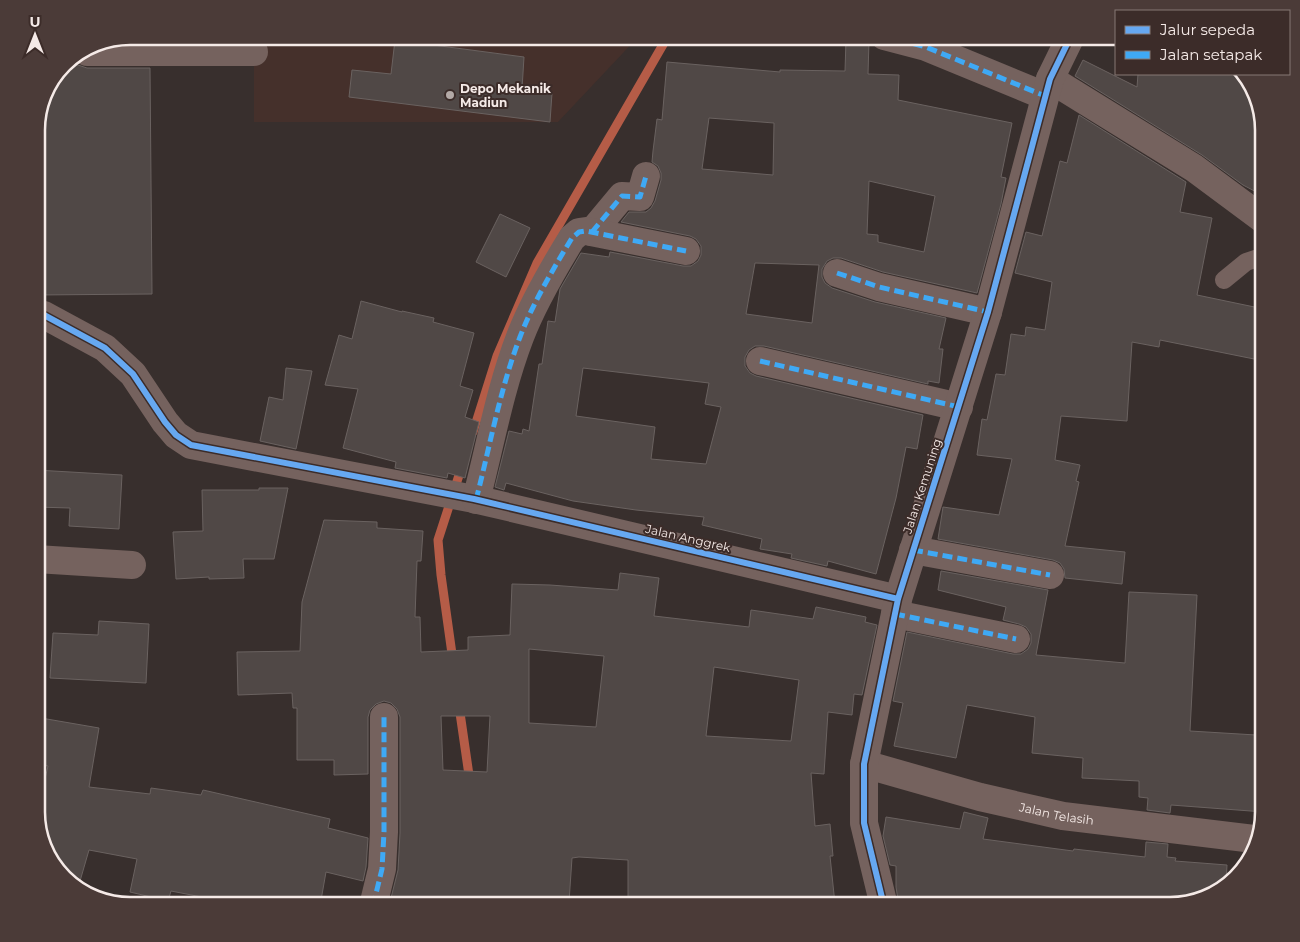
<svg xmlns="http://www.w3.org/2000/svg" width="1300" height="942" font-family="Montserrat,sans-serif">
  <style>
    .built { fill: #45302b }
    .lines { fill: none; stroke-linecap: round; stroke-linejoin: round }
    .stream { stroke: #b55c47; stroke-width: 9 }
    .building { fill: #504846; stroke: #6a6260; fill-rule: evenodd }
    .service { stroke: #75625e; stroke-width: 18 }
    .minor { stroke: #75625e; stroke-width: 28 }
    .tertiary { stroke: #75625e; stroke-width: 28 }
    .quiet { stroke: #3fa9f5; stroke-width: 5; stroke-dasharray: 10 5; stroke-linecap: butt }
    .cycleway-casing { stroke: #3c2c29; stroke-width: 9 }
    .cycleway { stroke: #66a8f1; stroke-width: 6 }
    .poi-dot { fill: #b3a9a6; stroke: #3c2c29; stroke-width: 2 }
    .labels { text-anchor: middle; dominant-baseline: central; stroke-width: 4; stroke-linejoin: round; paint-order: stroke }
    .poi-label { font-size: 12px; font-weight: bold; fill: #f5eae7; stroke: #3c2c29; text-anchor: start }
    .street-label { font-size: 12px; fill: #f5eae7; stroke: #3c2c29 }
    .rim { fill: none; stroke: #f5eae7; stroke-width: 2.5 }
  </style>
  <rect width="100%" height="100%" fill="#382f2d"/>
  <path class="built" d="M130 36H639L558 122H254V47L99 48Z"/>
  <g class="lines">
    <path class="stream" d="M473 432 497 356 537 263 668 36
      M453 661 441 575 438 540 462 466
      M459 706 470 782"/>
  </g>
  <path class="building" d="M395 40 524 57 522 89 552 93 550 122 349 97 352 70 391 74Z
    M846 40 869 41 868 74 899 75 898 100 1012 123 1001 177 1006 178 1001 204 977 293 883 272 841 258H833L827 261 822 269V277L825 283 832 288 875 302 946 318 939 349H943L939 383 928 381V384L764 346H755L749 350 745 357V366L750 373 756 376 923 415 917 449 906 447 896 498 876 574 828 561 827 566 791 558 792 554 760 549 762 539 702 525 704 517 636 510 573 501 506 483 504 490 495 487 509 431 522 434 523 429 529 431 539 364H542L548 321 555 322 560 289 581 253 609 257 610 252 683 266H691L698 261 701 255V246L696 239 690 236 621 222 629 212H646L651 208 655 201 661 180V173L658 166 652 162 653 151 657 119 662 120 667 62 780 72V70L845 71ZM709 118 774 123 773 175 702 169ZM869 181 935 196 924 252 878 242V235L867 234ZM755 263 819 265 812 323 746 314ZM583 368 709 383 705 404 721 407 706 464 651 459 655 427 576 416Z
    M1083 60 1137 87 1138 74H1242L1254 88 1264 130V196L1243 185 1202 155 1075 76Z
    M64 65H78L87 68H150L152 294 36 295V124L46 88Z
    M1079 115 1186 182 1180 212 1212 218 1197 295 1264 309V361L1160 340 1159 347 1132 342 1127 421 1061 416 1055 460 1080 465 1076 481 1079 482 1065 546 1125 552 1122 584 1065 578 1064 569 1060 563 1053 560 938 539 943 507 999 515 1012 459 977 455 982 419 987 420 996 374 1005 375 1011 334 1025 336 1026 327 1045 330 1052 282 1015 273 1026 232 1042 236 1060 161 1067 163Z
    M500 214 530 228 506 277 476 262Z
    M361 301 402 312V311L434 318 433 322 474 333 460 386 473 390 465 417 479 422 465 478 448 473 447 478 395 468 396 462 343 448 358 389 325 385 339 335 352 339Z
    M286 368 312 371 296 449 260 441 269 397 283 400Z
    M36 470 122 475 119 529 69 526 70 508 36 507Z
    M259 488H288L274 559H243L244 578 209 579V577L176 579 173 532 203 531 202 490H259Z
    M324 520 377 522V528L423 531 421 561H417L415 617H420L421 652 468 650V637L510 635 512 584 550 585 618 590 620 573 659 578 654 616 749 627 751 610 813 619 816 607 866 617 865 622 877 625 862 695 854 694 852 715 828 712 824 774 811 773 815 826 830 824 833 856H830L835 904 743 906 742 898 628 900V860L579 857 572 858 569 902 494 897V906H389L398 870 400 833V717L397 709 391 703 384 701 376 704 370 710 368 717V774L334 775V760H297V708H293L292 693 238 695 237 652 300 651 302 602ZM529 649 604 656 596 727 529 723ZM714 667 799 680 791 741 706 736ZM441 716H490L487 772 443 770Z
    M941 571 1048 590 1036 655 1125 663 1129 592 1197 595 1190 731 1256 735 1255 749H1264V812L1171 805 1170 813 1147 810 1148 798 1139 797V781L1082 778 1083 758 1032 753 1035 717 967 705 956 758 894 746 903 703 893 701 907 632 1013 654H1021L1028 649 1031 643V634L1026 627 1019 624 1003 620 1006 607 938 590Z
    M99 621 149 624 146 683 50 678 53 633 98 635Z
    M41 718 99 728 89 787 150 794 151 788 201 795 203 790 330 819 328 828 368 838 366 867 363 881 326 872 320 906H248L171 891 168 901 130 892 137 859 89 850 78 888 73 886 49 859 36 818 48 766 36 764V743Z
    M964 812 988 818 983 839 1073 851 1074 849 1145 857 1146 842 1168 844 1167 857 1176 858 1175 861 1227 865 1226 884 1212 896 1170 906H1030V904L975 898 974 906H899L896 887V866L890 865 883 836 886 817 960 829Z"/>
  <g class="lines">
    <path class="service" d="M1224 280 1246 262 1264 256"/>
    <g class="minor">
      <path d="M884 36 926 47 1045 96"/>
      <path d="M87 52H254"/>
      <path d="M1050 79 1194 168 1264 220"/>
      <path d="M592 232 622 196 640 197 646 176"/>
      <path d="M837 273 879 287 988 312"/>
      <path d="M36 313 44 315 105 348 133 374 165 422 176 435 191 445 474 499 898 599"/>
      <path d="M760 361 959 407"/>
      <path d="M476 500C490 446 500 389 520 337 533 303 553 269 572 238L579 232 586 231 686 251"/>
      <path d="M913 550 1050 575"/>
      <path d="M36 559 132 565"/>
      <path d="M895 614 1016 639"/>
      <path id="s1" d="M864 764 980 797 1063 816 1254 839"/>
      <path d="M373 906 382 869 384 832V717"/>
    </g>
    <path class="tertiary" d="M884 906 864 823V764L898 599 988 312 1050 79 1071 36"/>
    <path class="quiet" d="M884 36 926 47 1045 96
      M592 232 622 196 640 197 646 176
      M837 273 879 287 988 312
      M760 361 959 407
      M476 500C490 446 500 389 520 337 533 303 553 269 572 238L579 232 586 231 686 251
      M913 550 1050 575
      M895 614 1016 639
      M373 906 382 869 384 832V717"/>
    <g class="cycleway-casing">
      <path id="cycleway" d="M36 313 44 315 105 348 133 374 165 422 176 435 191 445 474 499 898 599
        M884 906 864 823V764L898 599 988 312 1050 79 1071 36"/>
    </g>
    <use href="#cycleway" class="cycleway"/>
  </g>
  <circle class="poi-dot" cx="450" cy="95" r="5"/>
  <g class="labels">
    <g class="poi-label">
      <text x="460" y="88">Depo Mekanik<tspan x="460" dy="14">Madiun</tspan></text>
    </g>
    <g class="street-label">
      <text transform="translate(922 486) rotate(-72)">Jalan Kemuning</text>
      <text transform="translate(688 538) rotate(13)">Jalan Anggrek</text>
      <text stroke="none"><textPath href="#s1" startOffset="199">Jalan Telasih</textPath></text>
    </g>
  </g>
  <path d="M0 0H1300V942H0ZM130 45H1170A85 85 0 0 1 1255 130V812A85 85 0 0 1 1170 897H130A85 85 0 0 1 45 812V130A85 85 0 0 1 130 45Z" fill="#4b3b38" fill-rule="evenodd"/>
  <path class="rim" d="M130 45H1170A85 85 0 0 1 1255 130V812A85 85 0 0 1 1170 897H130A85 85 0 0 1 45 812V130A85 85 0 0 1 130 45Z"/>
  <rect x="1115" y="10" width="175" height="65" fill="#3c2c29" stroke="#867875"/>
  <rect x="1125" y="26" width="25" height="8" fill="#66a8f1" stroke="#867875"/>
  <text x="1160" y="35" font-size="15" fill="#f5eae7">Jalur sepeda</text>
  <rect x="1125" y="51" width="25" height="8" fill="#3fa9f5" stroke="#867875"/>
  <text x="1160" y="60" font-size="15" fill="#f5eae7">Jalan setapak</text>
  <g transform="translate(35 35)" stroke="#3c2c29" stroke-width="4" paint-order="stroke">
  <path d="M0-4L9 19L0 12L-9 19Z" fill="#f5eae7"/>
  <text y="-8" font-size="14" font-weight="bold" text-anchor="middle" fill="#f5eae7">U</text>
  </g>
</svg>
